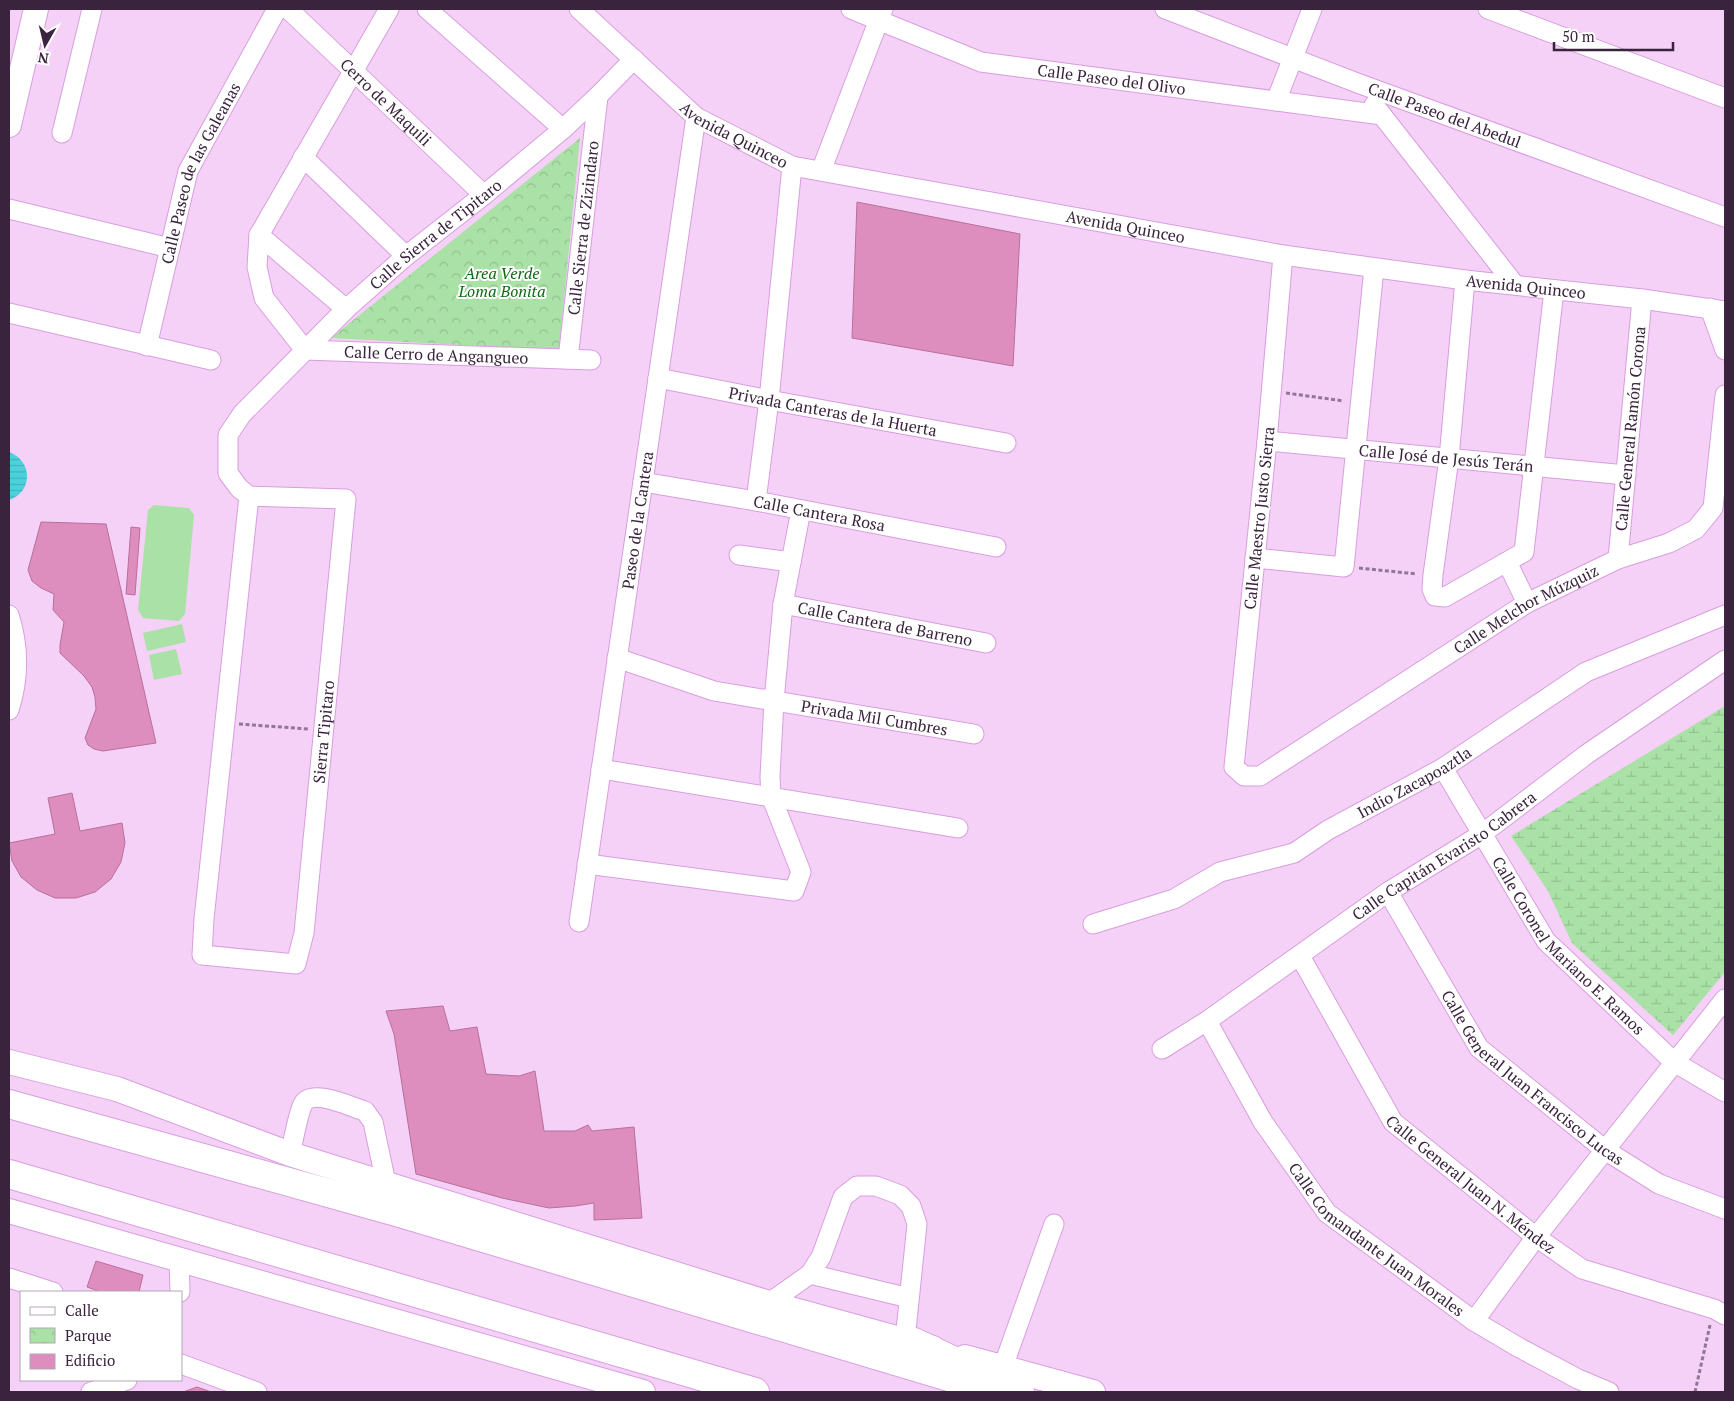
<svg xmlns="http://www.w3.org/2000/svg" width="1734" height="1401" font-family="'PT Serif',serif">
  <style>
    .wetland { fill: url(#wetland-marsh) }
    .park { fill: url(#park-crowns) }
    .pitch { fill: #aae1a6 }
    .water { fill: url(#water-rules) }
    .building { fill: #de8ebe; stroke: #b86f9c }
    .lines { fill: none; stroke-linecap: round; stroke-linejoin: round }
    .minor-casing { stroke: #d89ede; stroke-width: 21 }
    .major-casing { stroke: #d89ede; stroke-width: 26 }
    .highway-casing { stroke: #d89ede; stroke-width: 30 }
    .path { stroke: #937596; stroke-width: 3; stroke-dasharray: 4 2.5; stroke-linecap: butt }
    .minor { stroke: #fff; stroke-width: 19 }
    .major { stroke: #fff; stroke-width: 24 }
    .highway { stroke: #fff; stroke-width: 28 }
    .labels { text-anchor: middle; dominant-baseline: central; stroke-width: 4; stroke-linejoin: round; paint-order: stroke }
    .street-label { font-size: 16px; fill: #3a233d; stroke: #fff }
    .park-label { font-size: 16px; font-style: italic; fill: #0d6a12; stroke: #fff }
  </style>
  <defs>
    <pattern id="wetland-marsh" width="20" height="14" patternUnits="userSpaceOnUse" patternTransform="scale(1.25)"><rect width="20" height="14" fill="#aae1a6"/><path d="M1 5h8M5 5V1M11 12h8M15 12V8" fill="none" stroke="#93c190"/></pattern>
    <pattern id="park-crowns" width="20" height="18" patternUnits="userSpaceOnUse" patternTransform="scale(1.25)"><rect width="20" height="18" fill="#aae1a6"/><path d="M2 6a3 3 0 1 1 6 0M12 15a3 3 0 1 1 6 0" fill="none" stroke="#93c190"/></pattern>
    <pattern id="water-rules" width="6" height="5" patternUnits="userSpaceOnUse" patternTransform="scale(1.25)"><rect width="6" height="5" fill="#4cd1dc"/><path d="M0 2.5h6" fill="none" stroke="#43b3be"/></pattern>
  </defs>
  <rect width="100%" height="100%" fill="#f5d1f8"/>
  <path class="wetland" d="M1725 706V972L1673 1035 1572 943 1548 891 1511 836Z"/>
  <path class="park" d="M580 138 559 350 331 338Z"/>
  <path class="pitch" d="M154 505 189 508 194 515 185 614 179 621 143 618 138 610 148 510Z
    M182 624 186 642 147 651 143 633Z
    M176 649 182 674 154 680 149 655Z"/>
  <path class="water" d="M9 452C33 461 33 492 9 500Z"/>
  <path class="building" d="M857 202 1020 234 1013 366 852 338Z
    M41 522 106 524 156 743 103 751 94 749 88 745 85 738 96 709 95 697 92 687 84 676 60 653V645L64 622 53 610 54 594 41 588 32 581 28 570Z
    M131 527 140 528 135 595 126 594Z
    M72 793 80 831 122 823 125 843 121 862 111 879 95 892 76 898H55L37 890 21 877 12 861 9 843 55 834 48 798Z
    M443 1006 450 1031 477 1027 486 1074 519 1076 535 1071 544 1131H575L588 1125 592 1131 634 1127 642 1218 594 1220V1203L575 1206 549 1208 502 1198 416 1174 394 1034 386 1011Z
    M96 1261 143 1275 139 1292H101L87 1287Z
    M197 1387 211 1392H183Z"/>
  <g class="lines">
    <g class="minor-casing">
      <g id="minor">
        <path id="s1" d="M288 9 484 195"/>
        <path id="s2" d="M389 9 259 235 257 267 264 298 305 350 591 360"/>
        <path d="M427 9 563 129"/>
        <path id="s3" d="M579 9 696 117 792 166 1283 255 1465 280 1642 299 1725 311"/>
        <path id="s4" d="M851 9 981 62 1382 115"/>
        <path id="s5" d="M1165 9 1360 84 1725 217"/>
        <path d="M1488 9 1725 98"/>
        <path d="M1276 101 1312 9"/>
        <path d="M1374 105 1515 285"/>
        <path d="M62 133 92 9"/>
        <path d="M303 157 406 256"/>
        <path d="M821 171 883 9"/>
        <path d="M9 209 170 248"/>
        <path d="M259 235 346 309"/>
        <path id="s6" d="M1283 255 1267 441 1234 767 1244 776H1260L1527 603 1618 559 1669 543 1696 529 1713 508 1725 395"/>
        <path d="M1465 280 1449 458 1433 575 1432 589 1435 596 1445 597 1524 552 1554 290"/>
        <path d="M1710 308 1725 350"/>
        <path d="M9 313 211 360"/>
        <path id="s7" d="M147 346 188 171 277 9"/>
        <path id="s8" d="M568 359 598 96"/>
        <path id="s9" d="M658 378 769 400 1006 443"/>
        <path id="s10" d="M1267 441 1626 475"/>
        <path id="s11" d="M643 482 756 501 996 547"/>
        <path id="s12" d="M249 496 204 919 202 955 296 964 304 933 346 499 249 496 239 488 228 473V435L242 414 346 309 406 256 484 195 563 129 598 96 634 59"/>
        <path d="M756 501 769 400 792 166"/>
        <path d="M739 555 791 562"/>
        <path d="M1255 558 1344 567 1374 268"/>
        <path id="s13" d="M1618 559 1642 299"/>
        <path d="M1507 562 1527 603"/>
        <path id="s14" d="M783 604 986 643"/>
        <path d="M9 615C19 646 19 679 9 710"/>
        <path id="s15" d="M617 658 714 691 974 734"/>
        <path id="s16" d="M1443 768 1546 941 1674 1062 1725 1092"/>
        <path d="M601 769 958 828"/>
        <path d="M587 864 794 891 801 872 771 796 770 777 774 701 783 604 801 510"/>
        <path id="s17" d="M1388 892 1479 1048 1605 1150 1659 1184 1725 1209"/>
        <path id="s18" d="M579 922 696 117"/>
        <path id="s19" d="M1093 924 1174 899 1220 872 1294 853 1328 830 1443 768 1586 672 1725 615"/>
        <path id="s20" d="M1300 956 1393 1122 1536 1237 1582 1269 1714 1309 1725 1315"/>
        <path id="s21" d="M1207 1021 1263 1122 1327 1213 1474 1321 1518 1347 1578 1379 1609 1392"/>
        <path id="s22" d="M1162 1049 1207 1021 1388 892 1482 834 1587 754 1725 660"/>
        <path d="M290 1154C293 1143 298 1113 303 1104 312 1088 351 1107 365 1111L373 1122 386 1183"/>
        <path d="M179 1260 180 1292"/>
        <path d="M810 1274 909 1298"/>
        <path d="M9 1278 53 1292"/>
        <path d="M769 1303 810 1274 821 1257 843 1197 857 1186H876L900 1195 911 1206 917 1224 905 1340"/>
        <path d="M1474 1321 1536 1237 1725 999"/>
        <path d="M181 1364 257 1392"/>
        <path d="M1003 1367 1054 1224"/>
        <path d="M91 1392 127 1380"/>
      </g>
    </g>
    <g class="major-casing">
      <path id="major" d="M9 125 36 9
        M9 1062 117 1089 290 1154 769 1303 933 1348
        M9 1211 643 1392
        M965 1357 1093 1392"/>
    </g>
    <g class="highway-casing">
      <path id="highway" d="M9 1104 400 1213 999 1392
        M9 1174 755 1392
        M914 1342 1020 1392"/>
    </g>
    <path class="path" d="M1286 393 1344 401
      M1359 568 1417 574
      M239 724 308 729
      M1695 1392 1710 1325"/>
    <use href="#minor" class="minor"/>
    <use href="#major" class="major"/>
    <use href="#highway" class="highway"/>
  </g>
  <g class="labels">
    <g class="street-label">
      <text stroke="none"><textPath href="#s4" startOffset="272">Calle Paseo del Olivo</textPath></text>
      <text stroke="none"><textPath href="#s1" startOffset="135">Cerro de Maquili</textPath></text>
      <text stroke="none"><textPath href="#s5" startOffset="299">Calle Paseo del Abedul</textPath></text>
      <text stroke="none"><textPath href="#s3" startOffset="201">Avenida Quinceo</textPath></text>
      <text stroke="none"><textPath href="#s7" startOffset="182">Calle Paseo de las Galeanas</textPath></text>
      <text stroke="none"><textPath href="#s3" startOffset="606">Avenida Quinceo</textPath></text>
      <text stroke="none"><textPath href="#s8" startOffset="132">Calle Sierra de Zizindaro</textPath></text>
      <text stroke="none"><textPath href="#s12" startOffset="1480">Calle Sierra de Tipitaro</textPath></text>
      <text stroke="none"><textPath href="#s3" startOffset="1011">Avenida Quinceo</textPath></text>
      <text stroke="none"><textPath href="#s2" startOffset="522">Calle Cerro de Angangueo</textPath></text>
      <text stroke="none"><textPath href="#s9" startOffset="178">Privada Canteras de la Huerta</textPath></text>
      <text stroke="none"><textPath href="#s13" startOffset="131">Calle General Ramón Corona</textPath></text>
      <text stroke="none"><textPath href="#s10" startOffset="180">Calle José de Jesús Terán</textPath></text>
      <text stroke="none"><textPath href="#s11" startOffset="179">Calle Cantera Rosa</textPath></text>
      <text transform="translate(1259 518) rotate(-84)">Calle Maestro Justo Sierra</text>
      <text stroke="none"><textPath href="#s18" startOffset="406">Paseo de la Cantera</textPath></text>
      <text stroke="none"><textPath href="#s6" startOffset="858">Calle Melchor Múzquiz</textPath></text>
      <text stroke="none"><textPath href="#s14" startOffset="104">Calle Cantera de Barreno</textPath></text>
      <text stroke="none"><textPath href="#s15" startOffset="265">Privada Mil Cumbres</textPath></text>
      <text stroke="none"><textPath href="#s12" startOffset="790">Sierra Tipitaro</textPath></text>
      <text stroke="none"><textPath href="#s19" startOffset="354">Indio Zacapoaztla</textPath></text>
      <text stroke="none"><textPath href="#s22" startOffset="342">Calle Capitán Evaristo Cabrera</textPath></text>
      <text stroke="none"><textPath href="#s16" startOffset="219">Calle Coronel Mariano E. Ramos</textPath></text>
      <text stroke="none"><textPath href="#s17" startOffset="239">Calle General Juan Francisco Lucas</textPath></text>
      <text stroke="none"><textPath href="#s20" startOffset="290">Calle General Juan N. Méndez</textPath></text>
      <text stroke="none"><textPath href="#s21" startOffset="281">Calle Comandante Juan Morales</textPath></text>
    </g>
    <g class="park-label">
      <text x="502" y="273">Area Verde<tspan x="502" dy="18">Loma Bonita</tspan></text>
    </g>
  </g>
  <rect width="1734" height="1401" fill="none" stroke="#3a233d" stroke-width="20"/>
  <rect x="20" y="1291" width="162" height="90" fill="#ffffff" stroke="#b0a7b1"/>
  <rect x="30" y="1307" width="25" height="8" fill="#ffffff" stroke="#b0a7b1"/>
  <text x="65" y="1316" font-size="15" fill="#3a233d">Calle</text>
  <rect x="30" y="1328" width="25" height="15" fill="url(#park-crowns)" stroke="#b0a7b1"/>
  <text x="65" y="1341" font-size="15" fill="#3a233d">Parque</text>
  <rect x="30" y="1354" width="25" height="15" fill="#de8ebe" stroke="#b0a7b1"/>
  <text x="65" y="1366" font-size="15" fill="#3a233d">Edificio</text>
  <g transform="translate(45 45) rotate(188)" stroke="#ffffff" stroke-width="4" paint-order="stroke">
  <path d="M0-4L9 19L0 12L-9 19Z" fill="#3a233d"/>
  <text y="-8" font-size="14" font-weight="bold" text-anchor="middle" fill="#3a233d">N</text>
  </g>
  <path d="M1554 42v8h119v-8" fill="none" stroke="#3a233d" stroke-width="2.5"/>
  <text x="1562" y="42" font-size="15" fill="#3a233d" stroke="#ffffff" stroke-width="4" paint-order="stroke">50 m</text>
</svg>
